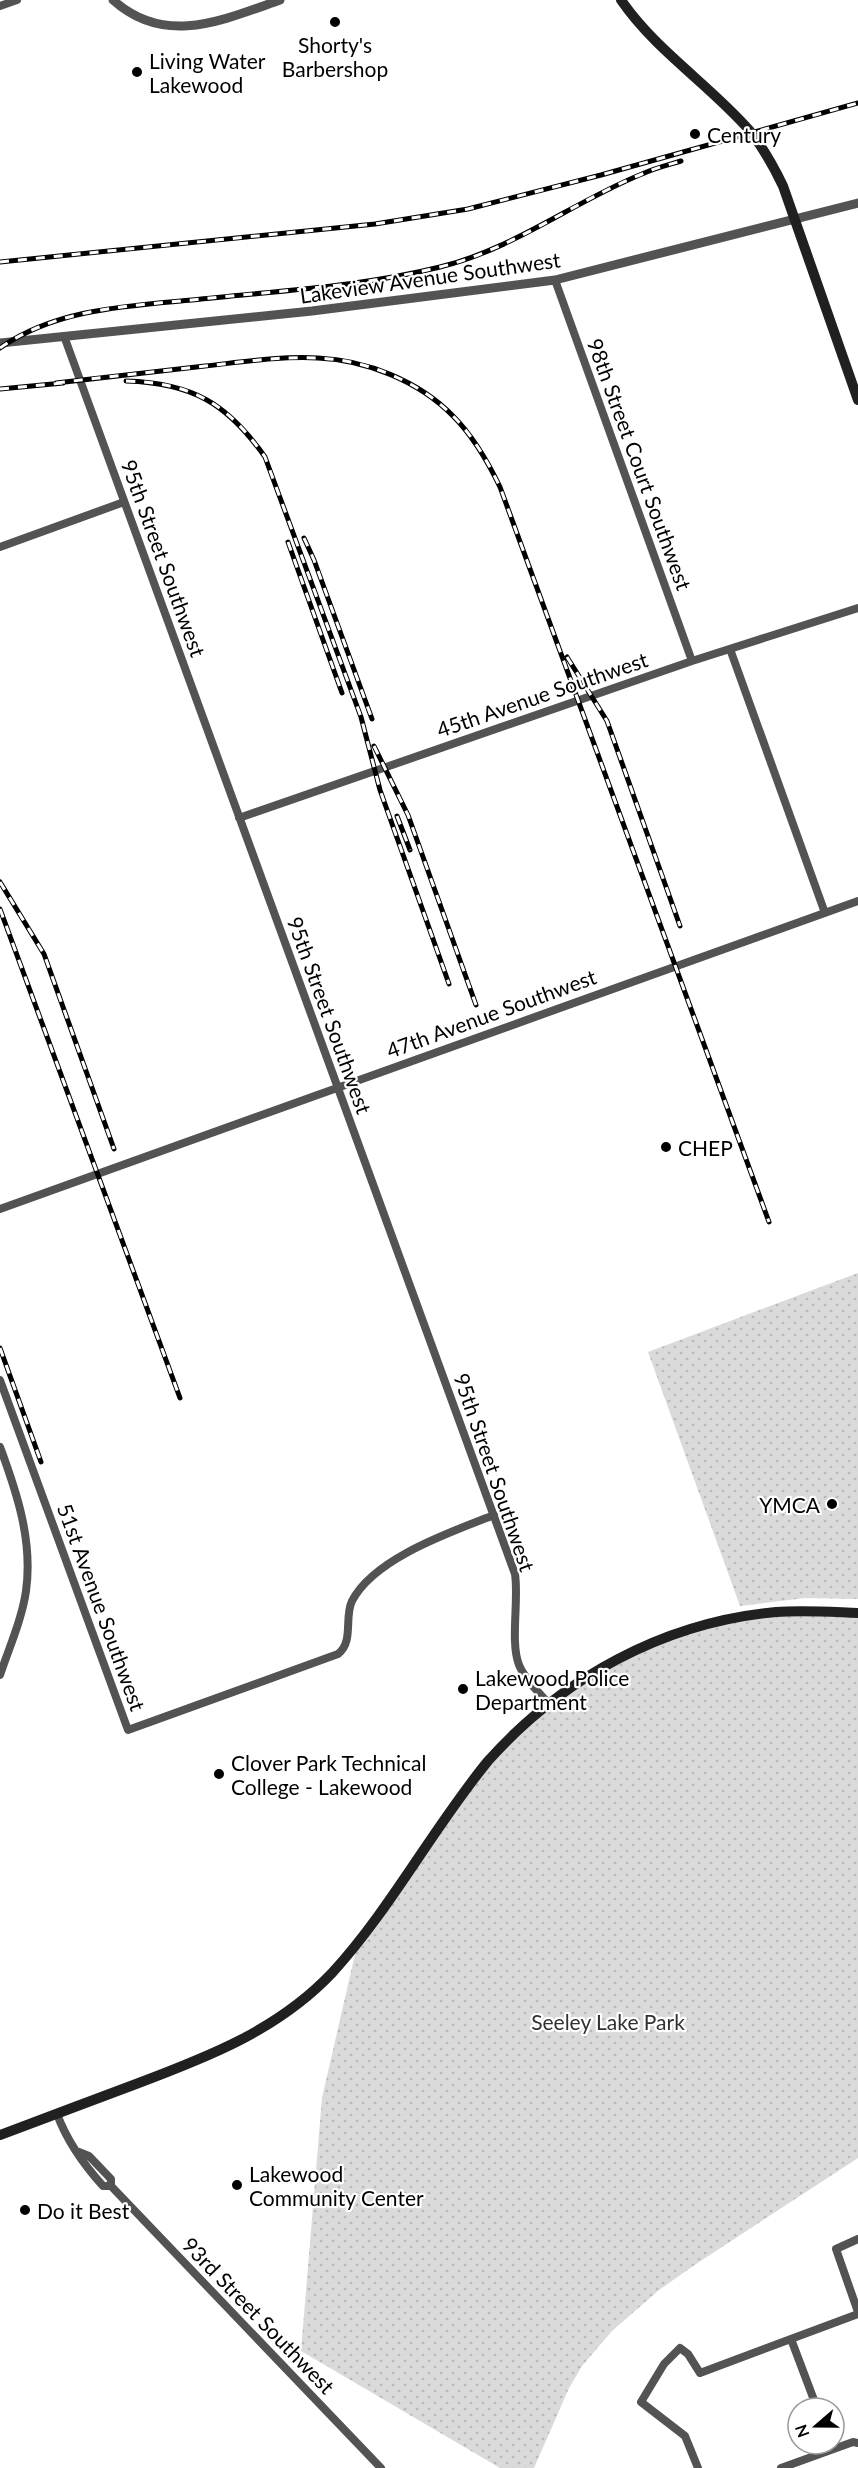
<svg xmlns="http://www.w3.org/2000/svg" width="858" height="2468" font-family="Lato,sans-serif">
  <style>
    .park { fill: url(#park-dots) }
    .lines { fill: none; stroke-linecap: round; stroke-linejoin: round }
    .minor { stroke: #535353; stroke-width: 8 }
    .tertiary { stroke: #535353; stroke-width: 9 }
    .secondary { stroke: #202020; stroke-width: 10 }
    .rail-casing { stroke: #000; stroke-width: 5 }
    .rail { stroke: #fff; stroke-width: 3; stroke-dasharray: 9; stroke-linecap: butt }
    .poi-dot { fill: #000; stroke: #fff; stroke-width: 2 }
    .labels { text-anchor: middle; dominant-baseline: central; stroke-width: 4.5; stroke-linejoin: round; paint-order: stroke }
    .poi-label { font-size: 21px; fill: #000; stroke: #fff; text-anchor: start }
    .street-label { font-size: 21px; fill: #000; stroke: #fff }
    .park-label { font-size: 21px; fill: #313131; stroke: #fff }
  </style>
  <defs>
    <pattern id="park-dots" width="8" height="8" patternUnits="userSpaceOnUse" patternTransform="scale(1.5)"><rect width="8" height="8" fill="#dadada"/><path d="M2 2h.1M6 6h.1" fill="none" stroke="#b9b9b9" stroke-width="1.8" stroke-linecap="round"/></pattern>
  </defs>
  <rect width="100%" height="100%" fill="#fff"/>
  <path class="park" d="M858 1273V1599L805 1598 740 1606 648 1352Z
    M858 1613V2158L696 2264 659 2290 612 2331 582 2366 569 2388 534 2468H500L301 2351 322 2098 358 1941 472 1781 548 1703 655 1641 748 1617Z"/>
  <g class="lines">
    <path class="minor" d="M0 6 17 0
      M555 280 692 661
      M64 336 515 1574C519 1601 510 1642 519 1665 525 1680 538 1691 548 1703
      M0 547 124 502
      M730 649 825 913
      M239 818 692 661 858 608
      M0 1209 858 901
      M0 1380 128 1730 338 1654C354 1642 344 1617 352 1601 374 1558 451 1532 494 1515
      M0 1447C17 1493 33 1541 26 1591 22 1619 9 1648 0 1675
      M57 2114C67 2141 84 2165 103 2186H111
      M79 2152 89 2156 111 2179V2186L381 2468
      M858 2239 836 2249 858 2312
      M791 2339 817 2408
      M698 2468 685 2436 641 2402 664 2364 680 2348 688 2354 700 2373 858 2314
      M781 2468 853 2442 858 2443"/>
    <path class="tertiary" d="M113 0C165 47 223 20 280 0
      M0 343 312 311 555 280 858 203"/>
    <path class="secondary" d="M621 0C656 51 710 85 750 131 763 148 774 167 783 186L858 400
      M0 2135C45 2118 91 2101 136 2084 208 2057 278 2030 332 1973 390 1910 433 1828 488 1761 562 1678 664 1622 776 1612 804 1610 831 1612 858 1613"/>
    <g class="rail-casing">
      <path id="rail" d="M0 262 375 224 468 209 601 175 858 103
        M0 348C56 309 126 306 192 300 274 291 360 287 440 267 514 249 573 202 642 174 655 168 668 165 681 161
        M126 381C192 383 227 403 265 457L361 717 380 790 449 984
        M56 383C105 377 155 372 205 366 242 362 281 356 318 358 366 360 419 381 453 416 473 436 488 462 500 487L769 1222
        M0 389 63 383
        M304 538 314 560 372 719
        M288 542 342 693
        M567 657 607 721 680 926
        M374 746 408 815 476 1005
        M397 816 410 850
        M0 882 44 954 114 1149
        M0 909 180 1398
        M0 1348 41 1462"/>
    </g>
    <use href="#rail" class="rail"/>
  </g>
  <g class="poi-dot">
    <circle cx="335" cy="22" r="6"/>
    <circle cx="137" cy="72" r="6"/>
    <circle cx="695" cy="134" r="6"/>
    <circle cx="666" cy="1147" r="6"/>
    <circle cx="832" cy="1504" r="6"/>
    <circle cx="463" cy="1689" r="6"/>
    <circle cx="219" cy="1774" r="6"/>
    <circle cx="237" cy="2185" r="6"/>
    <circle cx="25" cy="2210" r="6"/>
  </g>
  <g class="labels">
    <g class="poi-label">
      <text x="335" y="44" text-anchor="middle">Shorty's<tspan x="335" dy="24">Barbershop</tspan></text>
      <text x="149" y="60">Living Water<tspan x="149" dy="24">Lakewood</tspan></text>
      <text x="707" y="134">Century</text>
      <text x="678" y="1147">CHEP</text>
      <text x="820" y="1504" text-anchor="end">YMCA</text>
      <text x="475" y="1677">Lakewood Police<tspan x="475" dy="24">Department</tspan></text>
      <text x="231" y="1762">Clover Park Technical<tspan x="231" dy="24">College - Lakewood</tspan></text>
      <text x="249" y="2173">Lakewood<tspan x="249" dy="24">Community Center</tspan></text>
      <text x="37" y="2210">Do it Best</text>
    </g>
    <g class="street-label">
      <text transform="translate(430 277) rotate(-8)">Lakeview Avenue Southwest</text>
      <text transform="translate(640 464) rotate(70)">98th Street Court Southwest</text>
      <text transform="translate(164 558) rotate(70)">95th Street Southwest</text>
      <text transform="translate(542 694) rotate(-19)">45th Avenue Southwest</text>
      <text transform="translate(491 1013) rotate(-20)">47th Avenue Southwest</text>
      <text transform="translate(330 1015) rotate(70)">95th Street Southwest</text>
      <text transform="translate(495 1472) rotate(71)">95th Street Southwest</text>
      <text transform="translate(102 1607) rotate(70)">51st Avenue Southwest</text>
      <text transform="translate(259 2315) rotate(46)">93rd Street Southwest</text>
    </g>
    <g class="park-label">
      <text x="608" y="2021">Seeley Lake Park</text>
    </g>
  </g>
  <g transform="translate(816 2426) rotate(250)"><circle r="28" fill="#ffffff" stroke="#999999" stroke-width="1.5"/>
  <path d="M0-4.5L10 22L0 15L-10 22Z" fill="#000000"/>
  <text y="-9" font-size="16" font-weight="bold" text-anchor="middle" fill="#000000">N</text>
  </g>
</svg>
